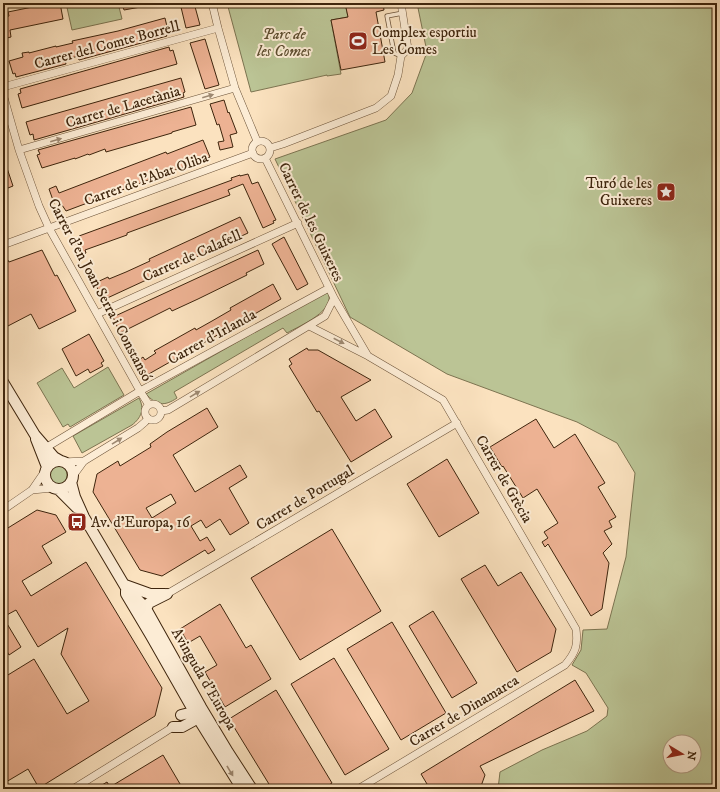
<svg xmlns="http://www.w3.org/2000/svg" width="720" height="792" font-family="'IM FELL DW Pica',serif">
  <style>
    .green { fill: #bbc495; stroke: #7c7451; fill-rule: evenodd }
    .building { fill: #edb293; stroke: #3e250d; fill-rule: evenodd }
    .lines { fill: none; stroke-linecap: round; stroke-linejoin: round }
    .lane-casing { stroke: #6d543a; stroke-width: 5 }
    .street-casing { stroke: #6d543a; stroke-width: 8 }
    .secondary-casing { stroke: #3e250d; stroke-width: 12 }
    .lane { stroke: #fcecd5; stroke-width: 3.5 }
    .street { stroke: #fcecd5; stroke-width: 7 }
    .secondary { stroke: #fcecd5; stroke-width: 10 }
    .oneway { fill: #9d8871 }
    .labels { text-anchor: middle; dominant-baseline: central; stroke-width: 4; stroke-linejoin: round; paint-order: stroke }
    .poi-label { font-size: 15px; fill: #3e250d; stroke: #fcecd5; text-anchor: start }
    .park-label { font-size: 15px; font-style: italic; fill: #5d4d2f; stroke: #fcecd5 }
    .street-label { font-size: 15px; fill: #3e250d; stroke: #fcecd5 }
  </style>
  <rect width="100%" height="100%" fill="#fbe2bf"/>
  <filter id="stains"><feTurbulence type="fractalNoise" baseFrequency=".005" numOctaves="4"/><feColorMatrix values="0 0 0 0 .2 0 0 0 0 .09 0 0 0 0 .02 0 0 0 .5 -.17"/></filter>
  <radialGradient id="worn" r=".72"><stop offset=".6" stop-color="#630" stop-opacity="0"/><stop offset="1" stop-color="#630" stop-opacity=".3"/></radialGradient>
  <path class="green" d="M66 3H118L122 19 72 30Z
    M227 3H345L348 17 331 20 341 74 327 76V75L251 92Z
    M417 3H717V789H498L500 772 542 750 587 731 607 716 608 708 586 673 572 665 581 650 583 630 607 629 626 557 635 473 617 443 577 422 447 374 350 317 275 159 386 120 412 93 427 52ZM670 742H694V766H670Z
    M327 291C339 310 299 326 287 333L283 328 174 392 177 398C164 407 156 405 146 394Z
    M108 367 124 395 70 427 68 424 63 427 37 383 62 368 74 388Z
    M139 398C145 409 141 418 132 425L82 453 73 436Z
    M49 475a9 9 0 1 1 18 0a9 9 0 1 1-18 0Z"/>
  <path class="building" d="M52 3H60L63 19 10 30 11 37 3 39V17L9 16 8 12Z
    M122 3H145L146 6 124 10Z
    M180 3H194L200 25 186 28Z
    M345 3H383L384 10 376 12 385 62 341 70 331 20 348 17Z
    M165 18 168 31 165 32 167 36 79 60 78 56 65 60 66 64 16 77 15 73 13 74 9 61 23 57 22 53 29 52V53L56 46V47L73 43 72 41 118 31Z
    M205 39 219 85 205 89 190 43Z
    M169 47 170 51 173 50 177 64 22 108 18 94 21 93 20 89Z
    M181 78 185 92 183 93 184 97 34 140 33 134 30 135 26 122Z
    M224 100 228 113 229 112 237 133 230 135 233 147 220 150 218 142 224 141 219 124 217 125 210 104Z
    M191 107 196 125 172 132V133L106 152 105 149 89 155 88 154 75 159V158L42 168 37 155 40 154 38 150Z
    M203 140 210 157 66 211 62 205 59 206 57 202 54 203 49 189 56 186 59 193 166 152 167 154Z
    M3 159H4L13 186 3 190Z
    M248 174 252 184 258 182 276 220 273 221 274 223 263 228 243 184 228 190 230 195 127 233V235L85 250 86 253 80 256 75 241 81 239 79 236 232 180 231 178 240 175V176Z
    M240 217 248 233 103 300 95 283 108 277 109 279 126 272 150 261 149 259Z
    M284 237 308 284 297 290 272 244Z
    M42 250 55 276 57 275 76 311 39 329 31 314 6 327 3 320V252L9 262Z
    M258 250 264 264 246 273 247 275 198 299 172 311 170 308 120 333 113 317Z
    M273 284 281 299 147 375 139 360 143 357 145 360 156 353 154 351 195 328 196 330 212 321 231 310 230 308Z
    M89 334 104 361 101 363 103 366 90 373 88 369 76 376 62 349Z
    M307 348 308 350H318L371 380 341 397 356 421 375 409 392 437 351 462 319 411 317 412 289 366 292 364 289 359Z
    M207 408 218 427 173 455 195 492 240 465 247 477 229 488 249 523 230 535 220 519 206 528 201 520 191 526 200 541 207 537 215 550 208 554 205 550 162 576 140 570 93 492 97 474 118 461 120 466 151 447 150 444 167 432ZM171 494 176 503 152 518 146 508Z
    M536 419 554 448 575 434 605 483 598 487 616 517 609 521 612 527 604 531 612 544 603 553 609 563 602 609 591 616 548 544 545 547 542 542 548 538 544 532 558 523 537 489 523 498 503 466 502 467 490 447Z
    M447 459 479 513 439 537 407 484Z
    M37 510 56 515 66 532 42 546 52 563 22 581 31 596 86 562 162 688 155 716 39 788 28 769 6 782 3 777V678L34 659 67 714 89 701 61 654 68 628 38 647 16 610 3 617 21 647 9 655 3 644V531Z
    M332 529 381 611 300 660 251 578Z
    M485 565 498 586 521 572 556 629 551 652 517 672 461 579Z
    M220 604 246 648 251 645 271 679 225 707 205 672 217 665 200 636 188 643 180 629Z
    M433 611 477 683 452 698 409 626Z
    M392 622 446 713 401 740 347 649Z
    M334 658 389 749 345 775 291 684Z
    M575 680 594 711 480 766 485 775 480 789H430L421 774Z
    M276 690 332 783 323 789H272L229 719Z
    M163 755 183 789H104L102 785 107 782 110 787Z"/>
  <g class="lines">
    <g class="lane-casing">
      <path id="lane" d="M401 56 394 53 387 16 403 13"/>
    </g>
    <g class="street-casing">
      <path id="street" d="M212 3 218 28 235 88 257 141
        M3 87 218 28
        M3 94 19 150 39 206 49 228 140 391 149 405
        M252 150a9 9 0 1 1 18 0a9 9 0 1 1-18 0Z
        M270 148 283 144 376 108 391 96 398 75 401 56 408 49 401 3
        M19 150 235 88
        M265 158 334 298 368 356 443 400 576 629C578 645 576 652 565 665L358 789
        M3 245 253 153
        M97 314 298 223
        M309 326 368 356
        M145 412a8 8 0 1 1 16 0a8 8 0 1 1-16 0Z
        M161 411 168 410 325 316 334 298
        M47 447 140 391 329 288
        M63 462 84 461
        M73 476 84 461 138 428 145 422 148 418
        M32 490 53 488
        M3 510 32 490 45 471
        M167 594 457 423
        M73 789 173 727"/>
    </g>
    <g class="secondary-casing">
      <path id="secondary" d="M3 382 35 435 54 457 61 461
        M36 439 47 467
        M45 475a14 14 0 1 1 28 0a14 14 0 1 1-28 0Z
        M71 482 75 497 84 517 126 588 145 607 201 707 228 752 252 789
        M58 489 77 508
        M125 585 150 594H165
        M126 591V594L151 636 196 715 242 789
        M144 613 149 603 167 594
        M181 715 189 713 199 716
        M173 727H182L193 721 197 710"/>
    </g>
    <use href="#lane" class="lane"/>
    <use href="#street" class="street"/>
    <use href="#secondary" class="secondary"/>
  </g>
  <defs><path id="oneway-solid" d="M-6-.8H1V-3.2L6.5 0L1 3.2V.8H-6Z"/></defs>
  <g class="oneway">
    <use href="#oneway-solid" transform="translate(208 96) rotate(-16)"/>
    <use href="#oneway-solid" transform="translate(56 140) rotate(-16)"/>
    <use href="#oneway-solid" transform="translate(339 341) rotate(27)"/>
    <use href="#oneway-solid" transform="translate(195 394) rotate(-31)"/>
    <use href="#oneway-solid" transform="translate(117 441) rotate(-32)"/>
    <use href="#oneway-solid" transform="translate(230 771) rotate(59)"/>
  </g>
  <defs>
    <g id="stadium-square" transform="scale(1)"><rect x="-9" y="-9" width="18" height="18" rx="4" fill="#8f2418" stroke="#fcecd5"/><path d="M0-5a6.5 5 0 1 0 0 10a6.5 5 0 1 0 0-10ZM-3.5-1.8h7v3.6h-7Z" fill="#fff"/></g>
    <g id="sight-square" transform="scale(1)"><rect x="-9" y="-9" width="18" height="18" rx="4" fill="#8f2418" stroke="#fcecd5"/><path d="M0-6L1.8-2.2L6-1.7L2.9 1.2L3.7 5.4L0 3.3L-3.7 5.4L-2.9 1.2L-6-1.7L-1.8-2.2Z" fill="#fff"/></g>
    <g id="bus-square" transform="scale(1)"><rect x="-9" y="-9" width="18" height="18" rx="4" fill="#8f2418" stroke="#fcecd5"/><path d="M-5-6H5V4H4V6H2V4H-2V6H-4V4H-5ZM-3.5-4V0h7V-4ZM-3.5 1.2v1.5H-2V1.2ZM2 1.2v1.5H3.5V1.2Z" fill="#fff"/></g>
  </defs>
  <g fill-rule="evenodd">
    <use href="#stadium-square" x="358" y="41"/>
    <use href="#sight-square" x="666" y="192"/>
    <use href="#bus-square" x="77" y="522"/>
  </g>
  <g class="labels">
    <g class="poi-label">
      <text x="372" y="32">Complex esportiu<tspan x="372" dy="17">Les Comes</tspan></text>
      <text x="652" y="183" text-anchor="end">Turó de les<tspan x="652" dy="17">Guixeres</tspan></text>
      <text x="91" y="522">Av. d'Europa, 16</text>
    </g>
    <g class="park-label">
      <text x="284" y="34">Parc de<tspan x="284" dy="17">les Comes</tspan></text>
    </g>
    <g class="street-label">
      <text transform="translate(107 45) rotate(-15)">Carrer del Comte Borrell</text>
      <text transform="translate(123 107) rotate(-16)">Carrer de Lacetània</text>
      <text transform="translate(146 179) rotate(-20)">Carrer de l'Abat Oliba</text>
      <text transform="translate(311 222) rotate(64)">Carrer de les Guixeres</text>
      <text transform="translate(192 256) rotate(-24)">Carrer de Calafell</text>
      <text transform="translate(100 290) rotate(62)">Carrer d'en Joan Serra i Constansó</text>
      <text transform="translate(212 337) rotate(-29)">Carrer d'Irlanda</text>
      <text transform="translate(504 479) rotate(60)">Carrer de Grècia</text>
      <text transform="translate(305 498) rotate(-31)">Carrer de Portugal</text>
      <text transform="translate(204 679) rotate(60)">Avinguda d'Europa</text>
      <text transform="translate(464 711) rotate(-31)">Carrer de Dinamarca</text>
    </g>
  </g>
  <rect width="720" height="792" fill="none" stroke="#fbe2bf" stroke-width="16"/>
  <rect x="4" y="4" width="712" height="784" fill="none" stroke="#3e250d" stroke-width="2"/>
  <rect x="8" y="8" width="704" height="776" fill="none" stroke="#3e250d"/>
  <g transform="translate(682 754) rotate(100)"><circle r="19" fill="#fcecd5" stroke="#b09c85"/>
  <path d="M0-3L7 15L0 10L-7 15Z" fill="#8f2418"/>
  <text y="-6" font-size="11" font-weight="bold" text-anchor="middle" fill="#3e250d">N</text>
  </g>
  <rect width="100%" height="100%" filter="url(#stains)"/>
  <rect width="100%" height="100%" fill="url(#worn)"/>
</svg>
